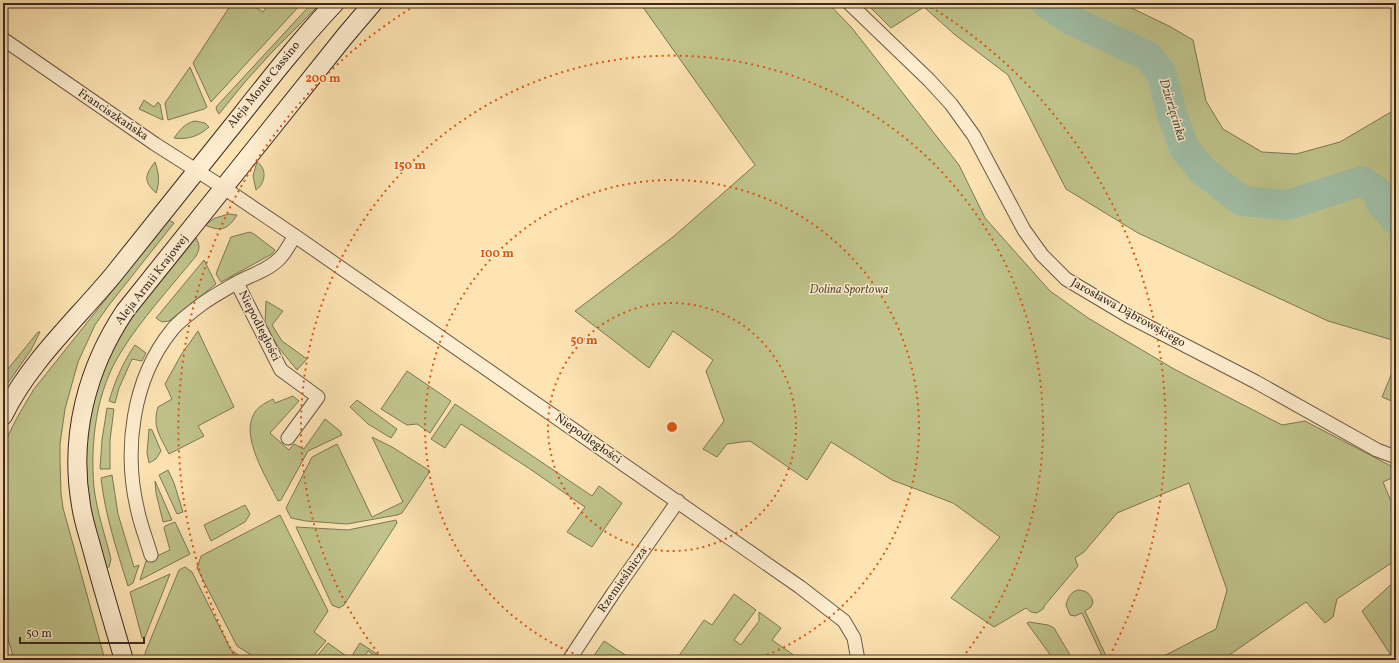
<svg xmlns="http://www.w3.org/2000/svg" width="1399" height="663" font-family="Vollkorn,serif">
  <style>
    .green { fill: #c0c48c; stroke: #7d7858 }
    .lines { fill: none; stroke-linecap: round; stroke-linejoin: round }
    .river { stroke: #a1bfa7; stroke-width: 30 }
    .street-casing { stroke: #6b5948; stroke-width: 15 }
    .secondary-casing { stroke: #3a2b24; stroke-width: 20 }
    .street { stroke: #feedce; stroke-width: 13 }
    .secondary { stroke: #feedce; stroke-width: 18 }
    .ring { fill: none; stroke: #df570d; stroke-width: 2; stroke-dasharray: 2 4 }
    .labels { text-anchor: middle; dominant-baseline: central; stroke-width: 3; stroke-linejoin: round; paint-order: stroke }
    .street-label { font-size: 12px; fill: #3a2b24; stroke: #feedce }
    .park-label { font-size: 12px; font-style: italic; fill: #5c513e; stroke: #feedce }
    .water-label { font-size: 13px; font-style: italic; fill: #545045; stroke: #feedce }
    .centre { fill: #df570d; stroke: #feedce; stroke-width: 2 }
    .ring-label { font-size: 12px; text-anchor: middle; font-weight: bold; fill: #df570d; stroke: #feedce; stroke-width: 3; stroke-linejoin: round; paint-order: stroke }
  </style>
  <rect width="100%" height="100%" fill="#fee4b3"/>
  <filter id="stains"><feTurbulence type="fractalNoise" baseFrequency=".005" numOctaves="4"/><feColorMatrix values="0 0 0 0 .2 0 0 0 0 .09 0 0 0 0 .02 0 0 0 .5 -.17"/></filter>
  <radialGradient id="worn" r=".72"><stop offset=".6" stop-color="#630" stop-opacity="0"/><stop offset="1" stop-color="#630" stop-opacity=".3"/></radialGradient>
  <path class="green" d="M232 3H249L263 12 269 3H302L211 102 193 63Z
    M312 3H321L273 51 245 82 219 114 217 111 216 107Z
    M640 3H828L852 28 959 165 985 218 1050 291 1088 318 1174 369 1282 425 1305 421 1391 466 1394 477 1383 482 1391 501 1396 503V526L1393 562 1337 599 1333 617 1325 623 1306 602 1222 660H1159L1160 658 1216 629 1227 590 1189 483 1117 513 1084 552 1075 558 1078 566 1045 605 1043 609 1037 613 1031 612 1026 608 994 627 951 598 1000 537 953 503 892 480 831 442 807 480 750 441 727 444 717 457 703 449 724 421 706 371 713 360 673 331 649 368 575 311 673 237 755 165Z
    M866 3H1121L1169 26 1193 40 1206 101 1223 129 1262 152 1296 154 1340 142 1396 109V341L1328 321 1138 233 1066 189 1008 75 954 34 924 7 891 28Z
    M190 67 207 107 204 109 168 120 165 103Z
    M144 100 154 107 158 102 160 104 163 120 139 109Z
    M195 121 205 123 209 127C199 136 188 140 174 138 180 130 185 123 195 121Z
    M155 162C159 173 160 183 156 193 143 181 145 175 155 162Z
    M257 162C267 168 266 183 256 190L253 176Z
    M229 214 237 215C228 230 220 232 205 225L215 218Z
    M169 220 174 223 109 305 95 325 78 362 65 409 60 444V460L61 493 63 508 105 660H14L3 621V449C10 428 22 409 34 389Z
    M250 232 254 234 275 250 272 254 221 282 216 274 217 271 231 237Z
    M196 238C200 245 200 249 196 256 171 287 141 319 121 352 96 391 90 443 94 488 97 512 105 535 111 559L109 567 106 568C100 546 93 525 90 503 79 439 94 375 130 321 137 310 146 300 154 290 168 273 182 255 196 238Z
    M204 260 216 284 169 321 162 322 156 318Z
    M266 301 283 311 272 325 282 341 307 359 297 370 278 347 265 323Z
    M198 331 234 407 198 426 204 436 169 454C160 436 152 427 158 407L172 399 165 384 181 355Z
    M38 332H40L31 350 3 390V375Z
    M135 345 146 353 142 361 132 359 119 388 115 403 109 401C115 381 123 362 135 345Z
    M1396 363V403L1382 397Z
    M407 371 451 401 430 433 417 424 407 425 381 409Z
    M293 396 299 401 270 433 289 450 294 444 304 449 325 419 340 431 342 435 308 451 281 500 278 501C267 478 239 436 255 412 259 406 267 402 273 399L275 403Z
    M357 400 397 429 391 438 368 424 350 407Z
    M455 404 592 496 599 486 622 503 592 547 567 532 585 507 530 469 461 424 445 448 431 439Z
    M107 408 114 409 110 440V469H100L102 440Z
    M149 429 152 430 161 451 156 459 149 463 147 453Z
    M372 437 392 447 430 471 402 513 397 515 347 524 306 521 291 518 286 508 312 457 337 444 372 517 403 502Z
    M168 470 174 483 183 512 177 514 159 475Z
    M112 475 118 514 134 567 139 565 133 583 128 586C117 551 105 515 101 478Z
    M155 481 172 520 163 522 156 493Z
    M245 505 250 514 245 522 211 541 204 525Z
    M280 515 328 611 314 632 326 641 310 660H259L237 646 197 568 201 556Z
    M396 520 397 523 344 605 339 608 332 605 296 527 348 530Z
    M175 522 190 554 140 580 146 561 170 550 164 528 165 526Z
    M185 567 192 572 231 650 246 660H146L145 653 179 570Z
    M170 574 145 637 142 638 130 592Z
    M1396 580V660H1394L1362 611Z
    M1078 590C1087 591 1090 593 1093 602L1091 607 1085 611 1108 660H1104L1082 613 1075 616 1070 615 1066 605C1068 598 1070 592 1078 590Z
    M734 594 756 610 734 640 741 645 759 621V612L781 628 772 640 795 656 793 660H676L704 620 712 625Z
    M1029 622 1048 625 1054 628 1073 660H1054L1027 623Z
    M604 641 633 660H591Z
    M328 643 349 658 351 660H314Z
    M360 643 380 656 379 659 368 651 362 660H357L353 654Z"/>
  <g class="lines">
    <path class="river" d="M1046 3 1071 20 1148 56 1161 72 1172 114 1184 148 1203 171 1242 201 1287 205 1362 181 1378 192 1381 203 1396 220"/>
    <g class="street-casing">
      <path id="street" d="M849 3 929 80 951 104 974 136 1024 230 1042 255 1066 279 1128 316 1256 382 1377 450 1396 457
        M3 39 155 144 224 188 295 236 800 587 844 621 854 638 858 660
        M237 283 281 370 318 397 288 438
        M151 555C147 541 141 526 138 512 123 451 132 379 172 330 177 323 194 310 202 304 213 296 226 289 238 282 251 275 269 270 280 258 286 252 290 243 295 236
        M569 660 614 592 678 501"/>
    </g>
    <g class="secondary-casing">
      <path id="secondary" d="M3 416C29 362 76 320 114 274 157 221 199 167 242 114 272 76 302 38 335 3
        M124 660C113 623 102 586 92 549 88 534 83 520 81 505 69 436 87 368 125 311L345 36 373 3"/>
    </g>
    <use href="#street" class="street"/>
    <use href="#secondary" class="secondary"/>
  </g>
  <g class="ring">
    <circle cx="672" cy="427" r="124"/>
    <path d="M590 660A247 247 0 1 1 754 660"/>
    <path d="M382 658A371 371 0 1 1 962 658"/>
    <path d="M236 659A494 494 0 0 1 418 4M926 4A494 494 0 0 1 1108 659"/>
  </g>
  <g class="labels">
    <g class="street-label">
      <text transform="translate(264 85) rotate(-51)">Aleja Monte Cassino</text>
      <text transform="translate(113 115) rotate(34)">Franciszkańska</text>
      <text transform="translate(152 280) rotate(-52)">Aleja Armii Krajowej</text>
      <text transform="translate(1128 313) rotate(29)">Jarosława Dąbrowskiego</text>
      <text transform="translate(259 326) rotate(63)">Niepodległości</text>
      <text transform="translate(588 439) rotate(35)">Niepodległości</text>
      <text transform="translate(623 580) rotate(-55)">Rzemieślnicza</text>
    </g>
    <g class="park-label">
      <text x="849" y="290">Dolina Sportowa</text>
    </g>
    <g class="water-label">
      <text transform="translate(1172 110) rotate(73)">Dzierżęcinka</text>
    </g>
  </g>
  <circle cx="672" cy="427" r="6" class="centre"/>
  <g class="ring-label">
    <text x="323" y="82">200 m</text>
    <text x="410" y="169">150 m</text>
    <text x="497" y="257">100 m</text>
    <text x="584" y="344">50 m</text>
  </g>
  <rect width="1399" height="663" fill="none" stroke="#fee4b3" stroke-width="16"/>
  <rect x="4" y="4" width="1391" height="655" fill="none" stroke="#3a2b24" stroke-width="2"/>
  <rect x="8" y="8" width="1383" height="647" fill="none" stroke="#3a2b24"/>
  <path d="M20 637v6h124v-6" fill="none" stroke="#3a2b24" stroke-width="2"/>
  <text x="26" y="637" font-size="12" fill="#3a2b24" stroke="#feedce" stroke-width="3" paint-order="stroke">50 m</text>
  <rect width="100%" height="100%" filter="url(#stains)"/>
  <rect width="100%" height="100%" fill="url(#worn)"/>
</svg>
